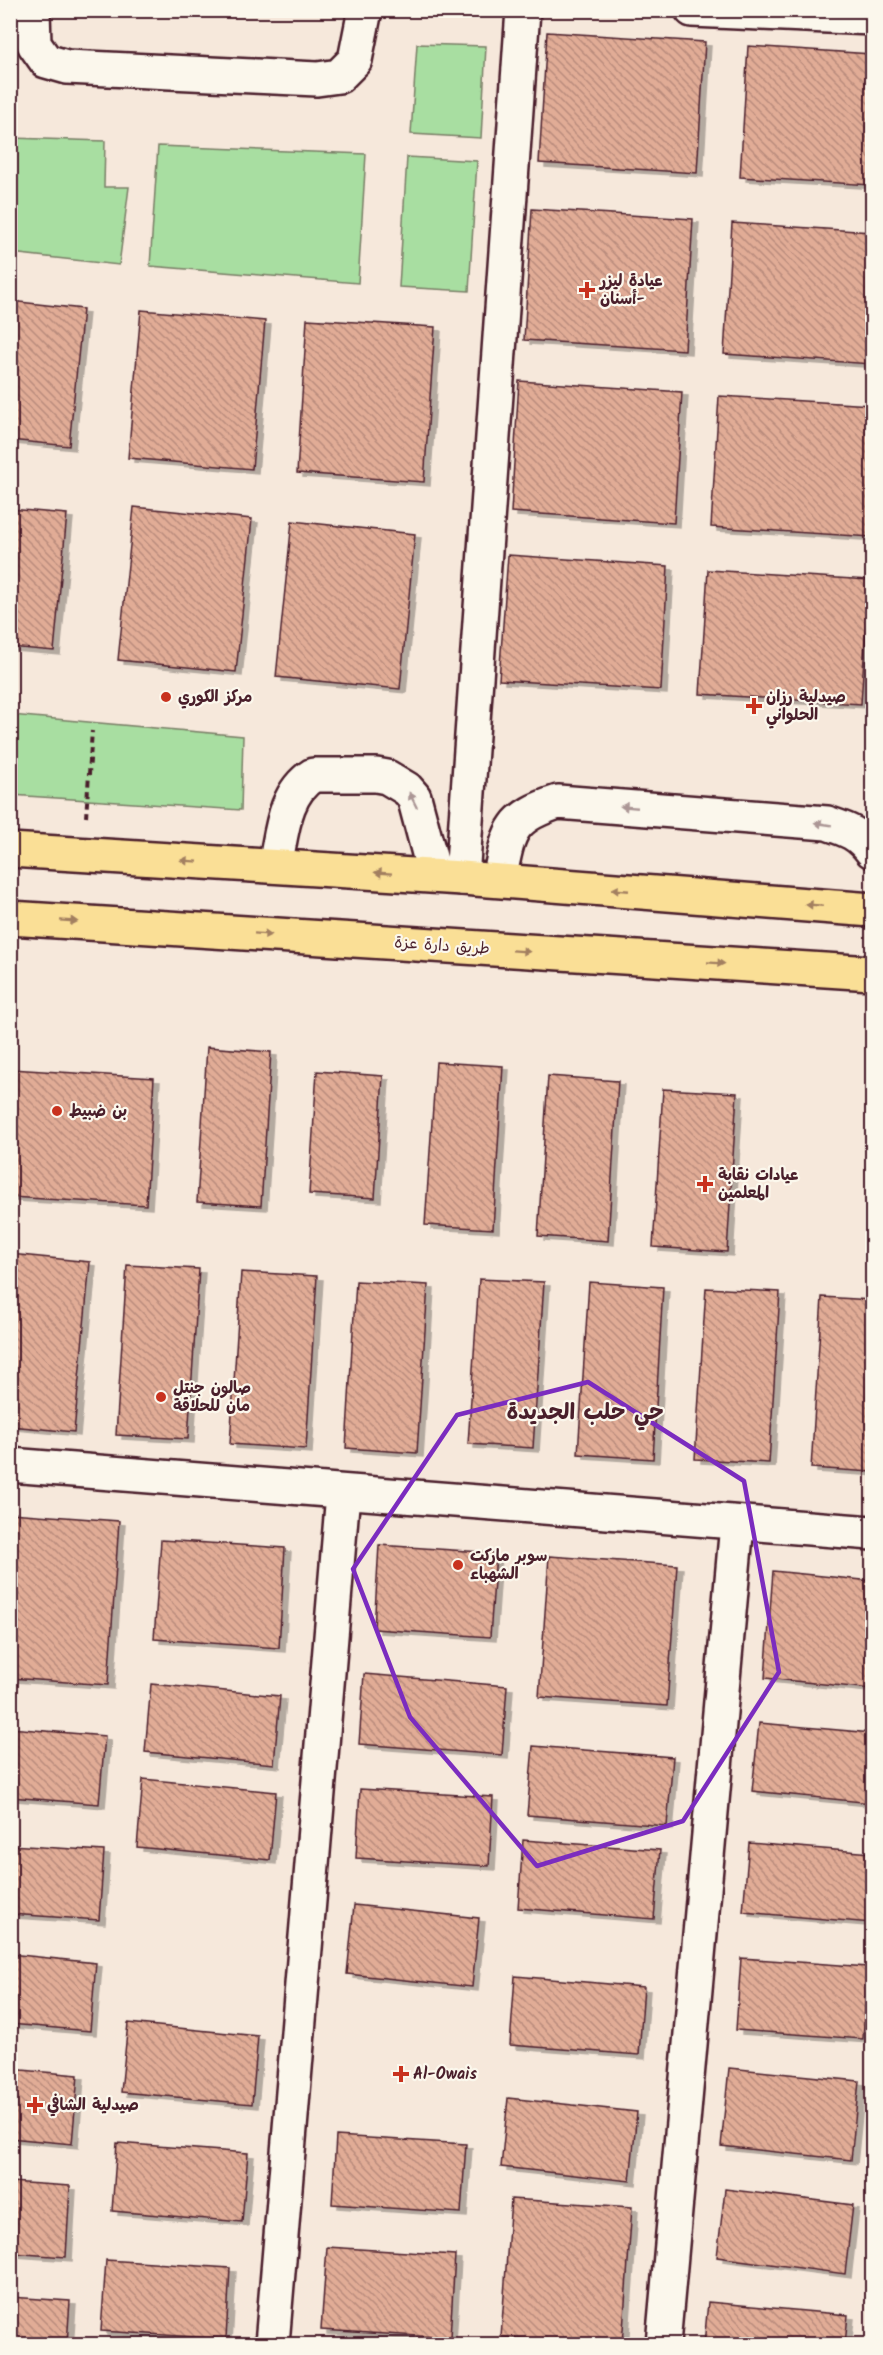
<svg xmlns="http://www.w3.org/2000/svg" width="883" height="2355" font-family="Kalam,'Playpen Sans Arabic',sans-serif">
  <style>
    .grass { fill: #a8dea1; stroke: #797e66; stroke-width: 1.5 }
    .building { fill: url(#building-back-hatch); stroke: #4a1f2b; stroke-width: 1.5; filter: url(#shadow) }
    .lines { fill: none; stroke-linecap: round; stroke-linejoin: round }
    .minor-casing { stroke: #4a1f2b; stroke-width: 38 }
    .major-casing { stroke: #4a1f2b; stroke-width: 38 }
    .path { stroke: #4a1f2b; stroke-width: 4; stroke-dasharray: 6 4.5; stroke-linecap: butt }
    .minor { stroke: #fbf7ec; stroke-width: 33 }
    .major { stroke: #fadf96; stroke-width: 33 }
    .oneway { fill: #ab9695 }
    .oneway2 { fill: #a27f60 }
    .marked { fill: none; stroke: #7b2cbf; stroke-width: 4.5; stroke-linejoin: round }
    .poi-dot { fill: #c8321e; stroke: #fbf7ec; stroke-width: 2 }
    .labels { text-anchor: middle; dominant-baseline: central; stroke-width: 4.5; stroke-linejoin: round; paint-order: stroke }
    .poi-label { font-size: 16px; font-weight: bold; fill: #4a1f2b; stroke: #fbf7ec; text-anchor: start }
    .street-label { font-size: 16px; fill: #4a1f2b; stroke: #fbf7ec }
    .district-label { font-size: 22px; font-weight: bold; fill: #4a1f2b; stroke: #fbf7ec }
  </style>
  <defs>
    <pattern id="building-back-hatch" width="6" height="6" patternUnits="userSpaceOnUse" patternTransform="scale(1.5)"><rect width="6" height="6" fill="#e1ac96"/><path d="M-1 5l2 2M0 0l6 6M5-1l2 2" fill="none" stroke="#b88b7b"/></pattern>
    <filter id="shadow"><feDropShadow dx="6" dy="4" stdDeviation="0" flood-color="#0004"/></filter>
  </defs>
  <rect width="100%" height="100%" fill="#f6e8db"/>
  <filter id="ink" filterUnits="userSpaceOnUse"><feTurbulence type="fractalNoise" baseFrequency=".0167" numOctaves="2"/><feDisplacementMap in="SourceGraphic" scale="12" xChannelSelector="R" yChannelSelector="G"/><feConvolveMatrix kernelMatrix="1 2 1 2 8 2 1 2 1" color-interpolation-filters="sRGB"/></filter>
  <g filter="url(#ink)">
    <path class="grass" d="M417 44 486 46 481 138 411 134Z
      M11 138 105 141 104 187H129L119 265 11 253Z
      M158 146 366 154 358 283 150 266Z
      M407 157 477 161 469 291 399 287Z
      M11 715 243 736 241 810 11 795Z"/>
    <path class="building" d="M547 32 705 42 697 173 539 163Z
      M748 46 872 54V185L740 177Z
      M532 209 693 219 685 350 524 340Z
      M732 223 872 232V364L724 354Z
      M10 301 83 309 69 446 10 440Z
      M141 310 265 321 252 469 128 458Z
      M307 319 435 327 424 482 297 473Z
      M519 381 682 392 674 523 511 512Z
      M719 396 872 405V537L711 527Z
      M134 507 252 519 236 672 118 660Z
      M10 509 67 514 54 651 10 647Z
      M292 521 415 534 400 689 276 677Z
      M508 555 668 566 661 690 499 680Z
      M708 570 869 580 861 704 700 694Z
      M207 1047 271 1052 261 1206 197 1202Z
      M436 1062 503 1066 493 1229 425 1225Z
      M11 1069 154 1078 146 1205 10 1197Z
      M317 1071 383 1076 375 1198 309 1194Z
      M548 1076 618 1081 608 1241 538 1236Z
      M663 1089 737 1093 727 1252 653 1247Z
      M10 1254 90 1262 74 1432 10 1426Z
      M127 1265 199 1269 188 1439 116 1435Z
      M241 1272 317 1276 306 1449 230 1444Z
      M479 1279 544 1282 533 1448 468 1444Z
      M356 1281 428 1285 417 1453 346 1448Z
      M589 1282 663 1287 653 1459 578 1454Z
      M706 1288 780 1292 769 1463 695 1459Z
      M822 1297 872 1300V1472L811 1468Z
      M10 1513 119 1521 108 1685 10 1678Z
      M161 1540 285 1548 279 1648 154 1639Z
      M379 1545 496 1553 490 1637 374 1629Z
      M549 1556 677 1565 667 1706 539 1697Z
      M773 1571 872 1581V1689L765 1678Z
      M364 1674 507 1686 502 1755 359 1744Z
      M151 1684 280 1696 274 1764 145 1752Z
      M759 1723 872 1733V1803L752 1791Z
      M10 1728 105 1736 99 1804 10 1797Z
      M533 1746 673 1757 667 1826 527 1815Z
      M143 1779 276 1792 270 1860 137 1847Z
      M360 1789 493 1797 489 1866 356 1858Z
      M523 1840 660 1850 654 1919 518 1908Z
      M749 1843 872 1853V1923L743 1912Z
      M10 1845 104 1851 99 1920 10 1914Z
      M354 1905 479 1918 472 1987 347 1974Z
      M10 1954 96 1963 90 2031 10 2024Z
      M741 1958 868 1967 863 2039 736 2030Z
      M515 1976 644 1987 639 2055 510 2045Z
      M128 2023 258 2036 252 2104 121 2092Z
      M729 2068 859 2081 851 2160 721 2146Z
      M10 2069 78 2075 72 2144 10 2138Z
      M508 2098 637 2112 630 2181 501 2167Z
      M336 2136 466 2144 461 2213 332 2204Z
      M117 2143 248 2153 242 2222 112 2211Z
      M10 2182 70 2186 66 2257 10 2253Z
      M725 2189 853 2205 845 2274 717 2257Z
      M511 2199 632 2207 622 2344 501 2337Z
      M327 2247 455 2255 450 2338 321 2330Z
      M106 2260 230 2268 226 2339 101 2331Z
      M10 2297 70 2301 67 2344H10Z
      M708 2302 848 2315 845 2344H704Z"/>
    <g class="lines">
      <g class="minor-casing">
        <path id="minor" d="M33 10 34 44 46 61 67 67 317 79 339 76 355 60 365 10
          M692 10 872 18
          M275 866C282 834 283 794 313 775H376L387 777 407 789 414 797 435 876
          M462 878 523 10
          M499 880C509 832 508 818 558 802L827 823C848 830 858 833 872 851
          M10 1465 872 1533
          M272 2344 343 1493
          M663 2344 737 1524"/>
      </g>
      <g class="major-casing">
        <path id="major" d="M10 850 462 878 872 910
          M10 918 872 973"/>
      </g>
      <path class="path" d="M86 817 92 731"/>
      <use href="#minor" class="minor"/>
      <use href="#major" class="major"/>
    </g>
    <defs><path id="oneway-solid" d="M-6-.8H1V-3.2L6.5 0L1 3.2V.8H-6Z" transform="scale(1.5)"/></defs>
    <g class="oneway">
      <use href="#oneway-solid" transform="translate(413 800) rotate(-116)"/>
      <use href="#oneway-solid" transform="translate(629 807) rotate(-175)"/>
      <use href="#oneway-solid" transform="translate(823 824) rotate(-171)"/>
    </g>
    <g class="oneway2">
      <use href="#oneway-solid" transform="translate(189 861) rotate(-176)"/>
      <use href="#oneway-solid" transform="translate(383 873) rotate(-176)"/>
      <use href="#oneway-solid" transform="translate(620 890) rotate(-175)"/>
      <use href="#oneway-solid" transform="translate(814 905) rotate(-175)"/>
      <use href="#oneway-solid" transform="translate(69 921) rotate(4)"/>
      <use href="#oneway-solid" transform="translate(263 934) rotate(4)"/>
      <use href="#oneway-solid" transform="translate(521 951) rotate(4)"/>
      <use href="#oneway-solid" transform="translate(716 963) rotate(4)"/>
    </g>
  </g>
  <path class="marked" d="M588 1382 744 1481 779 1672 683 1821 537 1866 410 1717 353 1569 457 1415Z"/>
  <g class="poi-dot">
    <path d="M584 281h6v6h6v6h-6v6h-6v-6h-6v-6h6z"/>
    <circle cx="166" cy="697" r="6"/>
    <path d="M751 697h6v6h6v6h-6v6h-6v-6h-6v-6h6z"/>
    <circle cx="57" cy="1111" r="6"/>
    <path d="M702 1175h6v6h6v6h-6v6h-6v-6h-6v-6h6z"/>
    <circle cx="161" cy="1397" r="6"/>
    <circle cx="458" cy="1565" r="6"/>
    <path d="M398 2065h6v6h6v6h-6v6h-6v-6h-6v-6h6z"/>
    <path d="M32 2096h6v6h6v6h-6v6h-6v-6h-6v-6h6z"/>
  </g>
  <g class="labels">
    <g class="poi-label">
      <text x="600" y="281">عيادة ليزر<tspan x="600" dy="18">أسنان-</tspan></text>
      <text x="178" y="697">مركز الكوري</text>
      <text x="766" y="697">صيدلية رزان<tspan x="766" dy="18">الحلواني</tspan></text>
      <text x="69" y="1111">بن ضبيط</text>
      <text x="718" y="1175">عيادات نقابة<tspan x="718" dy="18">المعلمين</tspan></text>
      <text x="173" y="1388">صالون جنتل<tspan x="173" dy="18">مان للحلاقة</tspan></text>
      <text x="470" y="1556">سوبر ماركت<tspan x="470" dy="18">الشهباء</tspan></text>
      <text x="413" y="2074">Al-Owais</text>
      <text x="47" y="2105">صيدلية الشافي</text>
    </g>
    <g class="street-label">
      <text transform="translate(442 946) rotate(4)">طريق دارة عزة</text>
    </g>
    <g class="district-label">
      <text x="585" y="1413">حي حلب الجديدة</text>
    </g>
  </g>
  <rect width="883" height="2355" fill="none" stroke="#fbf7ec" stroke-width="36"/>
  <rect x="18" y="18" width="847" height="2319" fill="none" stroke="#4a1f2b" stroke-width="2" filter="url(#ink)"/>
</svg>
